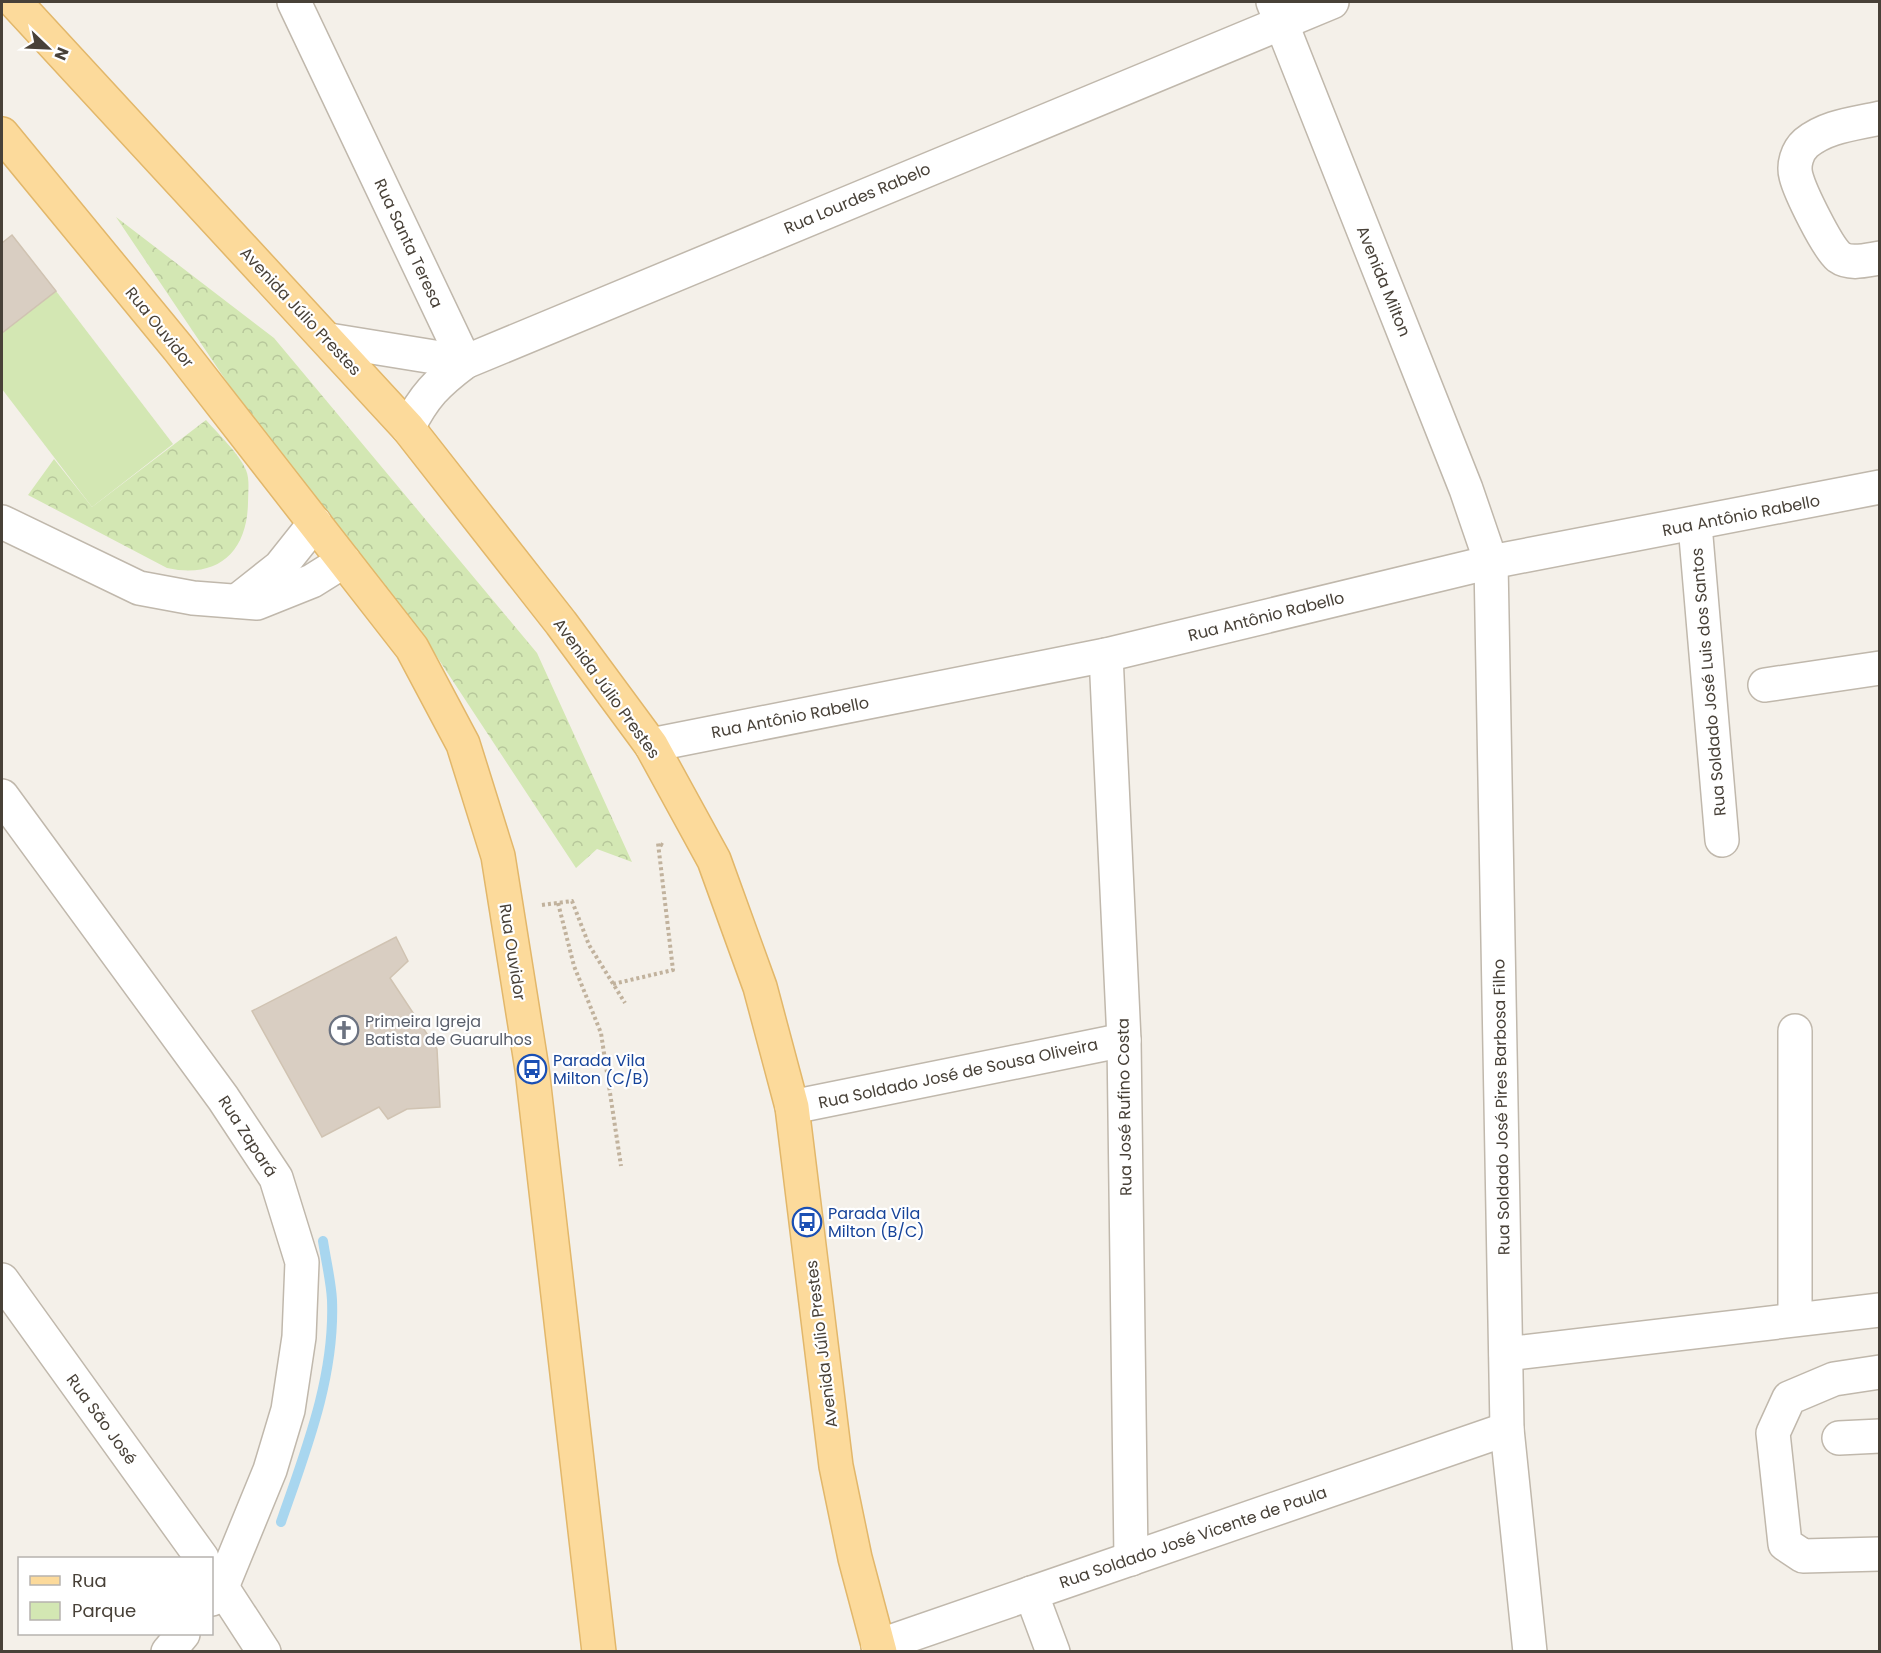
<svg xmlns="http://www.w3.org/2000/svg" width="1881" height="1653" viewBox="0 0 1881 1653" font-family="Poppins,sans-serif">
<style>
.green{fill:#d3e7b3}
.forest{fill:url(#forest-crowns)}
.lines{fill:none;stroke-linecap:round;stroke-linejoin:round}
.stream{stroke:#a8d6ef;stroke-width:10}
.building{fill:#d9cec2;stroke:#d0c3b2;stroke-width:1.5}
.minor-casing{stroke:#c0b8ac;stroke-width:36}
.major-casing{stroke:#e2b76a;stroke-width:36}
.path{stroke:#c1b29d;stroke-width:4;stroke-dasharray:3 3;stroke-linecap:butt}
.minor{stroke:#fff;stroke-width:33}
.major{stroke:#fcda9b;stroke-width:33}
.labels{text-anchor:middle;stroke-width:4.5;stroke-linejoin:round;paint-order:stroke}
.street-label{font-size:16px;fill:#484138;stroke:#fff}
.worship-label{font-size:16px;fill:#5b616d;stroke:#fff;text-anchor:start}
.transit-label{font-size:16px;fill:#164399;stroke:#fff;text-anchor:start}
</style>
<defs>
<pattern id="forest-crowns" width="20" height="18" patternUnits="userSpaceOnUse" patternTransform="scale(1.5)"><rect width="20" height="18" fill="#d3e7b3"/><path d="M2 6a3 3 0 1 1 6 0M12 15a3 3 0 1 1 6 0" fill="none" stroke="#b7c79b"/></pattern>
</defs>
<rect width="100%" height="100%" fill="#f4f0e9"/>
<polygon class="green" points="56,291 173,444 92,507 2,389 2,333"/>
<g class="forest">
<polygon points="116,217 274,338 537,653 632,862 597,849 576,868 418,628 229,385"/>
<path d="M 206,420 C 219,435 238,452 246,470 C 250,480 248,492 248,503 C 247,553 217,579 167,568 L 28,495 L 54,459 L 92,507 Z"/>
</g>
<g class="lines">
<path class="stream" d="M 281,1522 C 306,1450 335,1377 332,1300 C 331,1281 326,1261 323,1241"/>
</g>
<g class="building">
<polygon points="12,235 56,291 2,333 2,243"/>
<polygon points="396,937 408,961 390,978 437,1049 440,1107 407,1109 388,1119 379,1107 322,1137 252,1011"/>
</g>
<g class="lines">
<g class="minor-casing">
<g id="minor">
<polyline points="294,2 465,362"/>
<polyline points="1273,2 1466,489 1491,562 1507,1429 1530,1652"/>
<path d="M 1880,118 C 1854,124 1827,126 1806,143 C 1797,151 1793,165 1796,176 C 1800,192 1827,247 1839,257 C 1850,265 1867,260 1880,258"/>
<polyline points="329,340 465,362"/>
<path d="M 408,428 C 424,396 437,383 465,362 L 1332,2"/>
<polyline points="2,522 139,588 193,598 257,603 312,581 344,561"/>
<polyline points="1695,525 1722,840"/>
<polyline points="237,601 280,567 315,523"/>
<polyline points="1106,655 1124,1040 1131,1559"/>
<polyline points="1765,685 1880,668"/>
<polyline points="651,745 1106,655 1491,562 1880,487"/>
<polyline points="2,796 223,1098 276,1178 302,1262 299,1337 288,1410 270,1470 222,1587 212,1599"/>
<polyline points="1795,1031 1795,1319"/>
<polyline points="792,1107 1124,1040"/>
<polyline points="2,1280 202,1558"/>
<polyline points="1506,1354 1880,1310"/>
<polyline points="1880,1372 1834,1379 1789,1398 1773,1433 1785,1544 1803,1556 1880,1554"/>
<polyline points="1839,1438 1880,1436"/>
<polyline points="212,1572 264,1652"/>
<polyline points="1031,1593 1053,1652"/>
<polyline points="878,1646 1507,1429"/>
<polyline points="168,1652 183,1634"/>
</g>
</g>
<g class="major-casing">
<g id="major">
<polyline points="15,2 408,428 561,623 651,745 714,860 760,987 792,1107 836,1466 855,1558 880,1652"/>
<polyline points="2,134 178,348 412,648 463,744 498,856 532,1069 599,1652"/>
</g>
</g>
<g class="path">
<polyline points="558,903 574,966 601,1033 621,1166"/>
<polyline points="542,905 572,901 589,945 625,1003"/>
<polyline points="613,984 673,970 658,843 664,846"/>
</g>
<use href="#minor" class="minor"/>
<use href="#major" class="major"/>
</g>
<defs>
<g id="church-ring" transform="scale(1.5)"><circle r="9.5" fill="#fff" stroke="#6b7280" stroke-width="1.5"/><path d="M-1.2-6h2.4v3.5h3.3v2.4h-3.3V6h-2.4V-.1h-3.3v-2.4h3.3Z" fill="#6b7280"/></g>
<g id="bus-ring" transform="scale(1.5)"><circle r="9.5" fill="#fff" stroke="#1a4fb4" stroke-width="1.5"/><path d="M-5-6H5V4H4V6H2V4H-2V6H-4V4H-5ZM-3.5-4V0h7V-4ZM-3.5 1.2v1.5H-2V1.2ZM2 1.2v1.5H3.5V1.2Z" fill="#1a4fb4"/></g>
</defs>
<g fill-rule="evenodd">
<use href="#church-ring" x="344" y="1030"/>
<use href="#bus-ring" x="532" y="1069"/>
<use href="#bus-ring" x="807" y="1222"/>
</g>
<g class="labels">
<g class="street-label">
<text transform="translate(857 198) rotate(-23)" y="6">Rua Lourdes Rabelo</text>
<text transform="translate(409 243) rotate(65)" y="6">Rua Santa Teresa</text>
<text transform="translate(1384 281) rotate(68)" y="6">Avenida Milton</text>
<text transform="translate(301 311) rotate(47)" y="6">Avenida Júlio Prestes</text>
<text transform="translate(160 327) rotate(51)" y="6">Rua Ouvidor</text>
<text transform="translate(1741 515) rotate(-11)" y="6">Rua Antônio Rabello</text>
<text transform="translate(1266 616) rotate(-14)" y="6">Rua Antônio Rabello</text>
<text transform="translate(1708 682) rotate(-95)" y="6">Rua Soldado José Luis dos Santos</text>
<text transform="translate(607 688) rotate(54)" y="6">Avenida Júlio Prestes</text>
<text transform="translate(790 717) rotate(-11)" y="6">Rua Antônio Rabello</text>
<text transform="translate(513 952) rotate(81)" y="6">Rua Ouvidor</text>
<text transform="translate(958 1073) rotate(-12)" y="6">Rua Soldado José de Sousa Oliveira</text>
<text transform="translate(1124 1107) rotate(-91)" y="6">Rua José Rufino Costa</text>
<text transform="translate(1501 1107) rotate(-91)" y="6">Rua Soldado José Pires Barbosa Filho</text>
<text transform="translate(248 1136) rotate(57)" y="6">Rua Zapará</text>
<text transform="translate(821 1344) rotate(-97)" y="6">Avenida Júlio Prestes</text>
<text transform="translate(102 1419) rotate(54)" y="6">Rua São José</text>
<text transform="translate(1193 1537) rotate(-19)" y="6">Rua Soldado José Vicente de Paula</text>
</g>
<g class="worship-label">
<text x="365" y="1027">Primeira Igreja<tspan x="365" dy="18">Batista de Guarulhos</tspan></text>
</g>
<g class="transit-label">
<text x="553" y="1066">Parada Vila<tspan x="553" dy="18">Milton (C/B)</tspan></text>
<text x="828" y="1219">Parada Vila<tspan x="828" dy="18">Milton (B/C)</tspan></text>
</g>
</g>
<rect width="1881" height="1653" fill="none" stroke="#484138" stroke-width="6"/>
<rect x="18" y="1557" width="195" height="78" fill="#ffffff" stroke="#b6b3af" stroke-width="1.5"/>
<rect x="30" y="1576" width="30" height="9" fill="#fcda9b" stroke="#b6b3af" stroke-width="1.5"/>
<text x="72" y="1587" font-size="18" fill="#484138">Rua</text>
<rect x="30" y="1602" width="30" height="18" fill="#d3e7b3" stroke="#b6b3af" stroke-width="1.5"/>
<text x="72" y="1617" font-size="18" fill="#484138">Parque</text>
<g transform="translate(48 48) rotate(113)" stroke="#ffffff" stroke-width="4.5" paint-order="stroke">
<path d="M0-4.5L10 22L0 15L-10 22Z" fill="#484138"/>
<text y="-9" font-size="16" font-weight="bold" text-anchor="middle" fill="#484138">N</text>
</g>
</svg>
